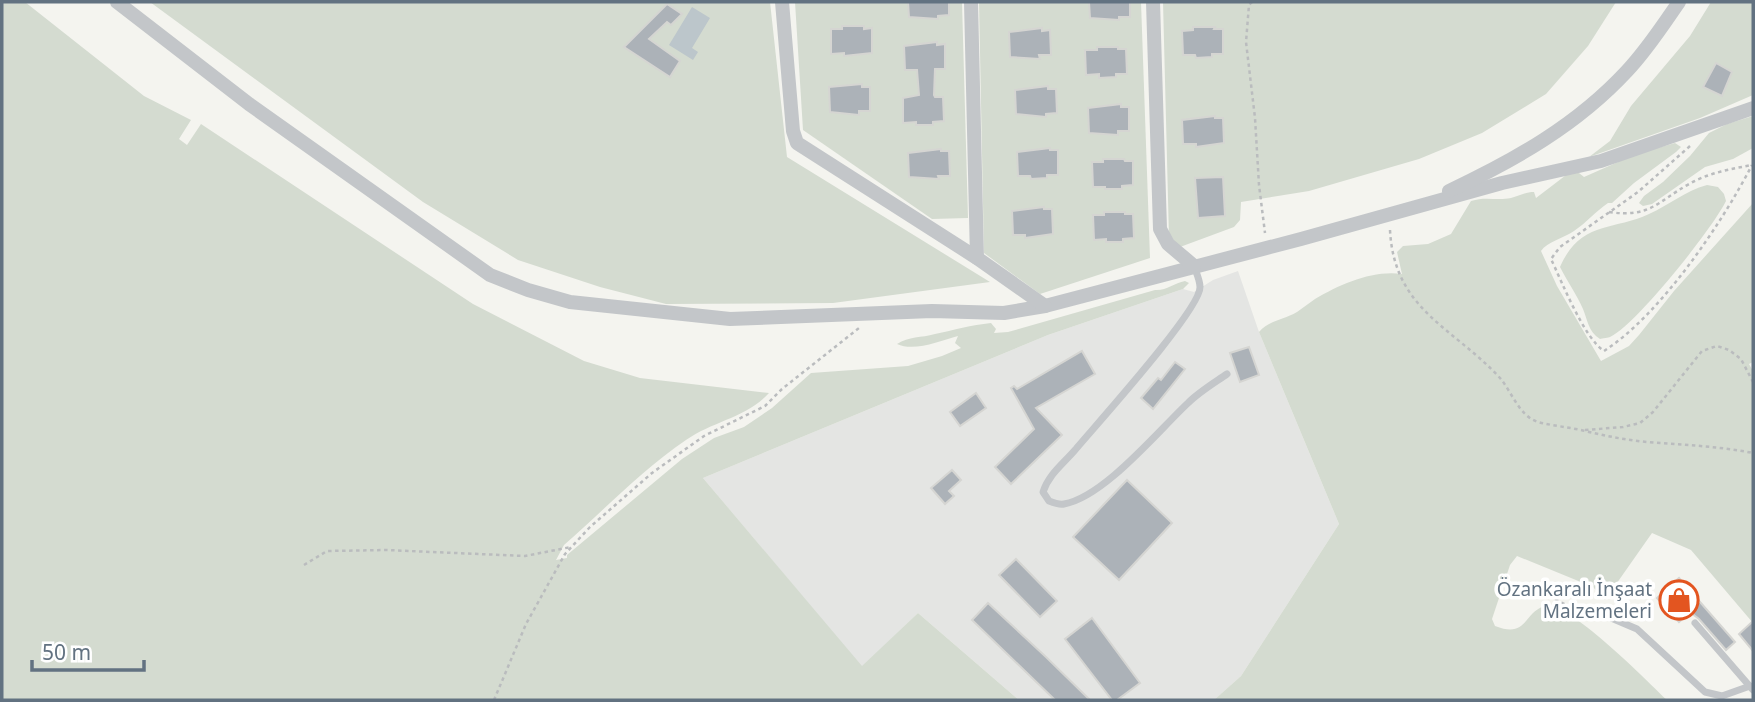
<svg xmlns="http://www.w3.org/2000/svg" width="1755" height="702" viewBox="0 0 1755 702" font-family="'Noto Sans',sans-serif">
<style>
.built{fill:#e4e5e3}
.green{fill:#d4dbd0}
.water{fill:#bcc6cb}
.building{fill:#acb2b8;stroke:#d5d5d2;stroke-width:2}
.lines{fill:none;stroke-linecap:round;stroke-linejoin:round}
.path{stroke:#babcbe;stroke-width:2.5;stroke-dasharray:3.5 3.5;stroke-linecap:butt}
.lane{stroke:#c3c6c9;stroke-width:7}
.street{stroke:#c3c6c9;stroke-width:14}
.labels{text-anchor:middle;stroke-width:7;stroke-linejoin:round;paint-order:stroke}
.poi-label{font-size:19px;fill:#627281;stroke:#fff;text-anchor:end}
</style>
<rect width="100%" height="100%" fill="#f4f4ef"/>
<polygon class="built" points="1238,271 1259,332 1339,524 1241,676 1214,700 1019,700 918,613 862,667 703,478 1048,335 1183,289 1194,292 1213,280"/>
<g class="green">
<path d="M 2,2 L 25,2 L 144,96 L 191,120 L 179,139 L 187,145 L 201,124 L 473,304 L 584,361 L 640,378 L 769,393 C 746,418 713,421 686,440 C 642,470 604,510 564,545 L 556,560 L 567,558 L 567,555 L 682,459 L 714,438 L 744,427 L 772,408 L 811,373 L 908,366 L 942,356 L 961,348 L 955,343 L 958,336 C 940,341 914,352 897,344 C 909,336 921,338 935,334 C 954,330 971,325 991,323 L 996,329 L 994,333 L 1008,332 L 1155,290 C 1166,291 1174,283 1185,281 L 1189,283 L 1183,289 L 1048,335 L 703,478 L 862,666 L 918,613 L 1019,700 L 2,700 Z"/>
<polygon points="150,2 770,2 787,157 990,282 833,303 666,304 600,287 518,260 423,202"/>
<polygon points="795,2 962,2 968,218 932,219 803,130"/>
<polygon points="979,2 1141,2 1150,258 1040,294 984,253"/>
<polygon points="1163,2 1616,2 1588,46 1546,94 1482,133 1419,159 1309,191 1241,202 1240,220 1234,227 1180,247 1169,238"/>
<polygon points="1711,2 1753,2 1753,95 1700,118 1589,157 1610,141 1631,106 1690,36"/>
<polygon points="1753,116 1753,148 1733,159 1705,167 1652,204 1643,206 1639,203 1644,196 1663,182 1690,156 1709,133 1727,124"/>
<path d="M 1675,143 L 1681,147 L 1676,152 L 1634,183 L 1612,203 L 1608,203 C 1596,211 1586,223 1574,231 C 1564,238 1547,242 1541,251 L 1557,286 L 1601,361 L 1629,346 L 1639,335 L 1674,291 L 1753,203 L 1753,362 L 1749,364 L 1753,371 L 1753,623 L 1691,550 L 1652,533 L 1605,600 L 1593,587 L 1517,556 L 1510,565 L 1492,619 L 1495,626 C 1528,639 1523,612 1545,606 C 1568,600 1648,682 1667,700 L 1214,700 L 1241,676 L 1339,524 L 1259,332 C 1270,320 1283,320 1297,312 C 1303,308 1309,303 1315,299 C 1341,284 1372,270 1402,274 L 1397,252 L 1403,246 L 1428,244 L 1451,234 L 1471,201 C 1486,196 1496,201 1511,198 C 1519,196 1525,192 1534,192 L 1536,198 L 1574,169 L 1584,177 L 1618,162 L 1619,159 Z"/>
<path d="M 1707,185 L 1718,187 L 1724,194 L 1726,201 C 1713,228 1636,325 1610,337 C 1609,338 1602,338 1600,339 C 1588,331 1588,321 1583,309 C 1577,295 1567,281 1560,267 C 1580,221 1612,231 1649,214 C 1669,205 1685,191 1707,185 Z"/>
</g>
<polygon class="water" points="692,7 710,18 692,48 698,52 693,60 669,45"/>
<g class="building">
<polygon points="908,2 949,2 949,15 938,16 938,19 909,17"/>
<polygon points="1089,2 1130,2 1130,17 1119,17 1119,20 1090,18"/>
<polygon points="667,4 682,14 671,25 667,22 649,39 680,61 670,77 624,47"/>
<polygon points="842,26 864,26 864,29 872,28 872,53 844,56 844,53 831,54 831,29 842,29"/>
<polygon points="1193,27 1215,27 1214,29 1223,29 1223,54 1212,54 1212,57 1196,58 1195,55 1183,55 1182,31 1193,30"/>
<polygon points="1042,28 1042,31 1050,30 1051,55 1039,55 1040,59 1010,57 1009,32"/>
<polygon points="937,42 937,45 945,44 945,69 935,69 934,95 935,97 943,97 944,121 933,122 933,125 916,125 916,122 903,123 903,98 919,95 917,70 905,70 904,46"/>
<polygon points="1097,47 1118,47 1118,49 1126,49 1127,74 1116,74 1116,77 1099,78 1099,74 1086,75 1085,50 1097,50"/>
<polygon points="1716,63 1732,72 1722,96 1703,87"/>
<polygon points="862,84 862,87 870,87 870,111 859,111 859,115 830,112 829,87"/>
<polygon points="1048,86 1048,89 1056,89 1057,113 1046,114 1046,117 1016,114 1015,90"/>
<polygon points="1121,104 1121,107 1129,107 1129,131 1118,131 1118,135 1089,133 1088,108"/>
<polygon points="1215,116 1215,118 1223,118 1224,143 1196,147 1196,144 1183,144 1182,120"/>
<polygon points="1050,148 1050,150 1058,150 1058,175 1047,175 1047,178 1031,179 1030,176 1018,176 1017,152"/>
<polygon points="941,149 941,151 949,151 950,176 938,176 939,179 909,177 908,153"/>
<polygon points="1103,159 1124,159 1125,161 1133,161 1133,185 1122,186 1122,189 1105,189 1105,187 1093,187 1092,162 1103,162"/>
<polygon points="1223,177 1225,216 1198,218 1195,178"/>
<polygon points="1044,207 1044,209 1052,209 1053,234 1025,238 1025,235 1013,235 1012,211"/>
<polygon points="1104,212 1125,212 1125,214 1133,214 1134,238 1123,239 1123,242 1106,242 1106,239 1094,240 1093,215 1104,215"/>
<polygon points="1249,347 1259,375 1240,382 1230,353"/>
<polygon points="1082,351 1095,374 1036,408 1062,435 1011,484 995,467 1034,429 1011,388 1014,386 1017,389"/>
<polygon points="1175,362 1185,369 1153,409 1141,398 1158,378 1161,380"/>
<polygon points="976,393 986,408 960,426 950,412"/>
<polygon points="952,470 961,480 949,491 954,496 945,504 931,488"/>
<polygon points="1127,480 1172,523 1119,580 1073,537"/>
<polygon points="1016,559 1057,601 1040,617 999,575"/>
<polygon points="1679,578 1735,642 1726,650 1699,619 1690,612 1679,622 1657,598"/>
<polygon points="988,603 1046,657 1090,700 1055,700 972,620"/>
<polygon points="1092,618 1140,683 1117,700 1112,700 1065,639"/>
<polygon points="1753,621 1753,651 1739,634"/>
</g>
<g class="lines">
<g class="path">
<polyline points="1252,2 1249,5 1246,42 1255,118 1259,185 1265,233"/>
<path d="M 1690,146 L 1638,192 L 1560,247 L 1551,259 C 1562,282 1584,338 1604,351 C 1660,315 1721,225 1752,165"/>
<path d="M 1609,212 C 1650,218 1657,202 1689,184 C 1708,173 1731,169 1752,165"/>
<path d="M 1390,230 C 1394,310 1453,327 1500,378 C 1512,392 1519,416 1538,422 C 1553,426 1569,427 1585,431 C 1606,436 1626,440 1647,442 C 1683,445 1718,446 1753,453"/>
<polyline points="1585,430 1623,427 1640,423 1653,412 1702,351 1717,346 1729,350 1741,359 1753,382"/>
<polyline points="304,565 327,551 386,550 525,556 571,547"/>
<polyline points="1517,583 1526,584 1570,607 1587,608"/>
<polyline points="494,700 526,624 565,554 590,527 652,473 704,436 765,406 782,389 859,328"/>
</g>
<g class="lane">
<path d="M 1194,266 C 1196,272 1200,280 1200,287 C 1201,309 1095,426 1075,450 C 1063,464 1049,474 1043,492 L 1049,501 C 1054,503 1059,505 1064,504 C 1104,497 1158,431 1188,403 C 1199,392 1214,383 1227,374"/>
<polyline points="1597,612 1637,629 1705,692 1722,696 1750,686"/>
<polyline points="1695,623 1753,690"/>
</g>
<g class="street">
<polyline points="117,2 249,104 490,275 528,290 570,302 730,319 932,311 1004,313 1045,306 1301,239 1502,183 1601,161 1753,108"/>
<polyline points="782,2 793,131 797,143 977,258 1045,306"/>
<polyline points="971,2 977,258"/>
<polyline points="1153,2 1160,229 1168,244 1194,266"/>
<path d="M 1449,191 C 1515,160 1577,125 1627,71 C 1647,50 1663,25 1679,2"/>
</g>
</g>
<defs>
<g id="shop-ring" transform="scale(2.0125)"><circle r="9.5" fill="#fff" stroke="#e35520" stroke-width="1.5"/><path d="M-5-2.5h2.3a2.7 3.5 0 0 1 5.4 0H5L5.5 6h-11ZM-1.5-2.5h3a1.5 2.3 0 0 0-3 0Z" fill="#e35520"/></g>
</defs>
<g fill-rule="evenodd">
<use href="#shop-ring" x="1679" y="600"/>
</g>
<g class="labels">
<g class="poi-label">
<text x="1652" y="596">Özankaralı İnşaat<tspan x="1652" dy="22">Malzemeleri</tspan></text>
</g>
</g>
<rect width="1755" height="702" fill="none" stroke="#627281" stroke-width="7"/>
<path d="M32 660v10h112v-10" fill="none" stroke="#627281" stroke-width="3.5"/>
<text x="42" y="660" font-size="21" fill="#627281" stroke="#ffffff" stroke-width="5" paint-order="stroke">50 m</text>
</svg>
